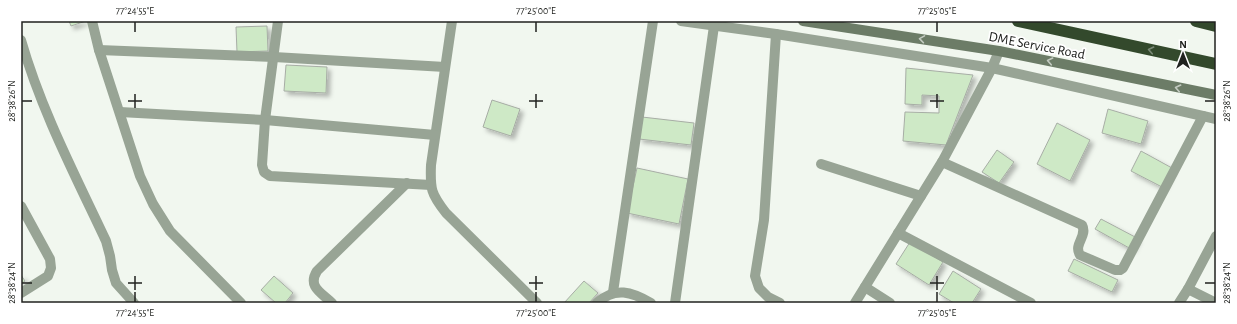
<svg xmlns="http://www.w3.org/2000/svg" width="1237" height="324" viewBox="0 0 1237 324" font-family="'Alegreya Sans',sans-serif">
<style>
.building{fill:#cee9c6;stroke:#a7ada5;filter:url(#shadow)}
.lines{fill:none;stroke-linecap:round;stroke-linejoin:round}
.street{stroke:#98a495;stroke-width:10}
.secondary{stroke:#6c7c67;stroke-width:10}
.highway{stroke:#33492c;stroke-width:12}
.oneway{stroke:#c4cbc2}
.oneway2{stroke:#7a8976}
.ticks{fill:none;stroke:#20221f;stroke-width:1.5}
.labels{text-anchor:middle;stroke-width:3.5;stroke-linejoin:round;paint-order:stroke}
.street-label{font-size:14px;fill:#20221f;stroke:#fff}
.neatline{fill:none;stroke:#20221f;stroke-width:1.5}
.ticks-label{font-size:10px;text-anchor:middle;fill:#20221f}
</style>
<defs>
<filter id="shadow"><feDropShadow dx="3.5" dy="3.5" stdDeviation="2" flood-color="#0004"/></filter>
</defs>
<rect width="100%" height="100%" fill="#f1f7ef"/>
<g class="building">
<polygon points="69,21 86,21 71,26"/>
<polygon points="267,26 268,51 237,52 236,27"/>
<polygon points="286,65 327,67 326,93 284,91"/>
<polygon points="906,68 973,75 946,145 903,141 905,112 939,113 939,96 922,95 922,105 905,104"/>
<polygon points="492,100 520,109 511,136 483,127"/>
<polygon points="1108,109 1148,121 1141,144 1102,133"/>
<polygon points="642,117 694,123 691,145 639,139"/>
<polygon points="1057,123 1090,140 1070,181 1037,164"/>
<polygon points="997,150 1014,162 999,183 982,172"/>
<polygon points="1141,151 1172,168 1162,187 1131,171"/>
<polygon points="637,168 688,179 679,224 627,213"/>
<polygon points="1101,219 1137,238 1131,249 1095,229"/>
<polygon points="910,242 943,262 929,285 896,264"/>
<polygon points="1074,259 1118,280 1112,292 1068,271"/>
<polygon points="953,271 981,289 972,303 954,303 939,294"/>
<polygon points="21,275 25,281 21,284"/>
<polygon points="274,276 293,293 285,303 276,303 261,290"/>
<polygon points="584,281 598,293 589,303 564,303"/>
</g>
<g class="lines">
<g class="street">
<polyline points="92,21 99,50 140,176 153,204 170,231 241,303"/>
<polyline points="278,21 265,120 262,165 264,172 270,176 431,185"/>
<path d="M 452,21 L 431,165 C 430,189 431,194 446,213 L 537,303"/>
<polyline points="681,21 776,34 992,68 1216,119"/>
<polyline points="776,34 764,220 755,276 759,288 768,297 780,303"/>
<path d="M 21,40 C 41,110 75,175 106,241 L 110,256 L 112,270 L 116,283 L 134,303"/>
<polyline points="99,50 274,57 445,67"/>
<polyline points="120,112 265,120 435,135"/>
<path d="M 942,162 L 1082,225 C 1088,236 1073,244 1080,255 L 1115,270 L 1120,270 L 1123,268 L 1203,116"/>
<polyline points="821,164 921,196"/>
<polyline points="21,206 50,259 51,268 48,276 21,293"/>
<polyline points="898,233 1031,303"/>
<polyline points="865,287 890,303"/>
<polyline points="1188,289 1216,303"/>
<polyline points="613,292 653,21"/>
<path d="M 332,303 C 322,293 307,287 317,271 L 407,183"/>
<path d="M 597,303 C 615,286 632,292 651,303"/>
<polyline points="675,303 714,26"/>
<polyline points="855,303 942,162 992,68 999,51"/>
<polyline points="1179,303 1188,289 1216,236"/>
</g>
<polyline class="secondary" points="803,21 999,51 1216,95"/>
<g class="highway">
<polyline points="1018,21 1216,64"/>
<polyline points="1196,21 1216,26"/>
</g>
</g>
<defs><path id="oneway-chevron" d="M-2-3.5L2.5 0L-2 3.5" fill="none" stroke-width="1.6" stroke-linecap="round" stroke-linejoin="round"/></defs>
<g class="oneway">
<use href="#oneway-chevron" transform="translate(922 39) rotate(-171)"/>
<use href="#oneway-chevron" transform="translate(1050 61) rotate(-168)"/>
<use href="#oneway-chevron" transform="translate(1178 88) rotate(-168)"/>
</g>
<use class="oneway2" href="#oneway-chevron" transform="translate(1151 50) rotate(-168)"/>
<path class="ticks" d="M 135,22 L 135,32M 536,22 L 536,32M 937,22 L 937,32M 135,94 L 135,108M 536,94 L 536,108M 937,94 L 937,108M 22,101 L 32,101M 128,101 L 142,101M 529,101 L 543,101M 930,101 L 944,101M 1205,101 L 1215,101M 135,276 L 135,290M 536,276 L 536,290M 937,276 L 937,290M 22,283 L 32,283M 128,283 L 142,283M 529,283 L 543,283M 930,283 L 944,283M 1205,283 L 1215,283M 135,292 L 135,302M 536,292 L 536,302M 937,292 L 937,302"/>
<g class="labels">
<g class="street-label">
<text transform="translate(1037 45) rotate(11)" y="5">DME Service Road</text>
</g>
</g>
<rect width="1237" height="324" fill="none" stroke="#ffffff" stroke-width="44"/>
<g transform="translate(1183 54)" stroke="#ffffff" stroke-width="3" paint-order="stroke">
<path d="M0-3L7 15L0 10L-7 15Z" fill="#20221f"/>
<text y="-6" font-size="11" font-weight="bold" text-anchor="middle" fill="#20221f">N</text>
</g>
<rect x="22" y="22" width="1193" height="280" class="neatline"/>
<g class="ticks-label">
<text x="135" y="14">77°24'55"E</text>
<text x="536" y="14">77°25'00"E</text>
<text x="937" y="14">77°25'05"E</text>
<text transform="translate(11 101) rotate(-90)" y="4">28°38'26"N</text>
<text transform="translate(1226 101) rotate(-90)" y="4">28°38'26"N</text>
<text transform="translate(11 283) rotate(-90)" y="4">28°38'24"N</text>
<text transform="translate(1226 283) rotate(-90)" y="4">28°38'24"N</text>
<text x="135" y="316">77°24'55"E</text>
<text x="536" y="316">77°25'00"E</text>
<text x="937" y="316">77°25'05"E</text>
</g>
</svg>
